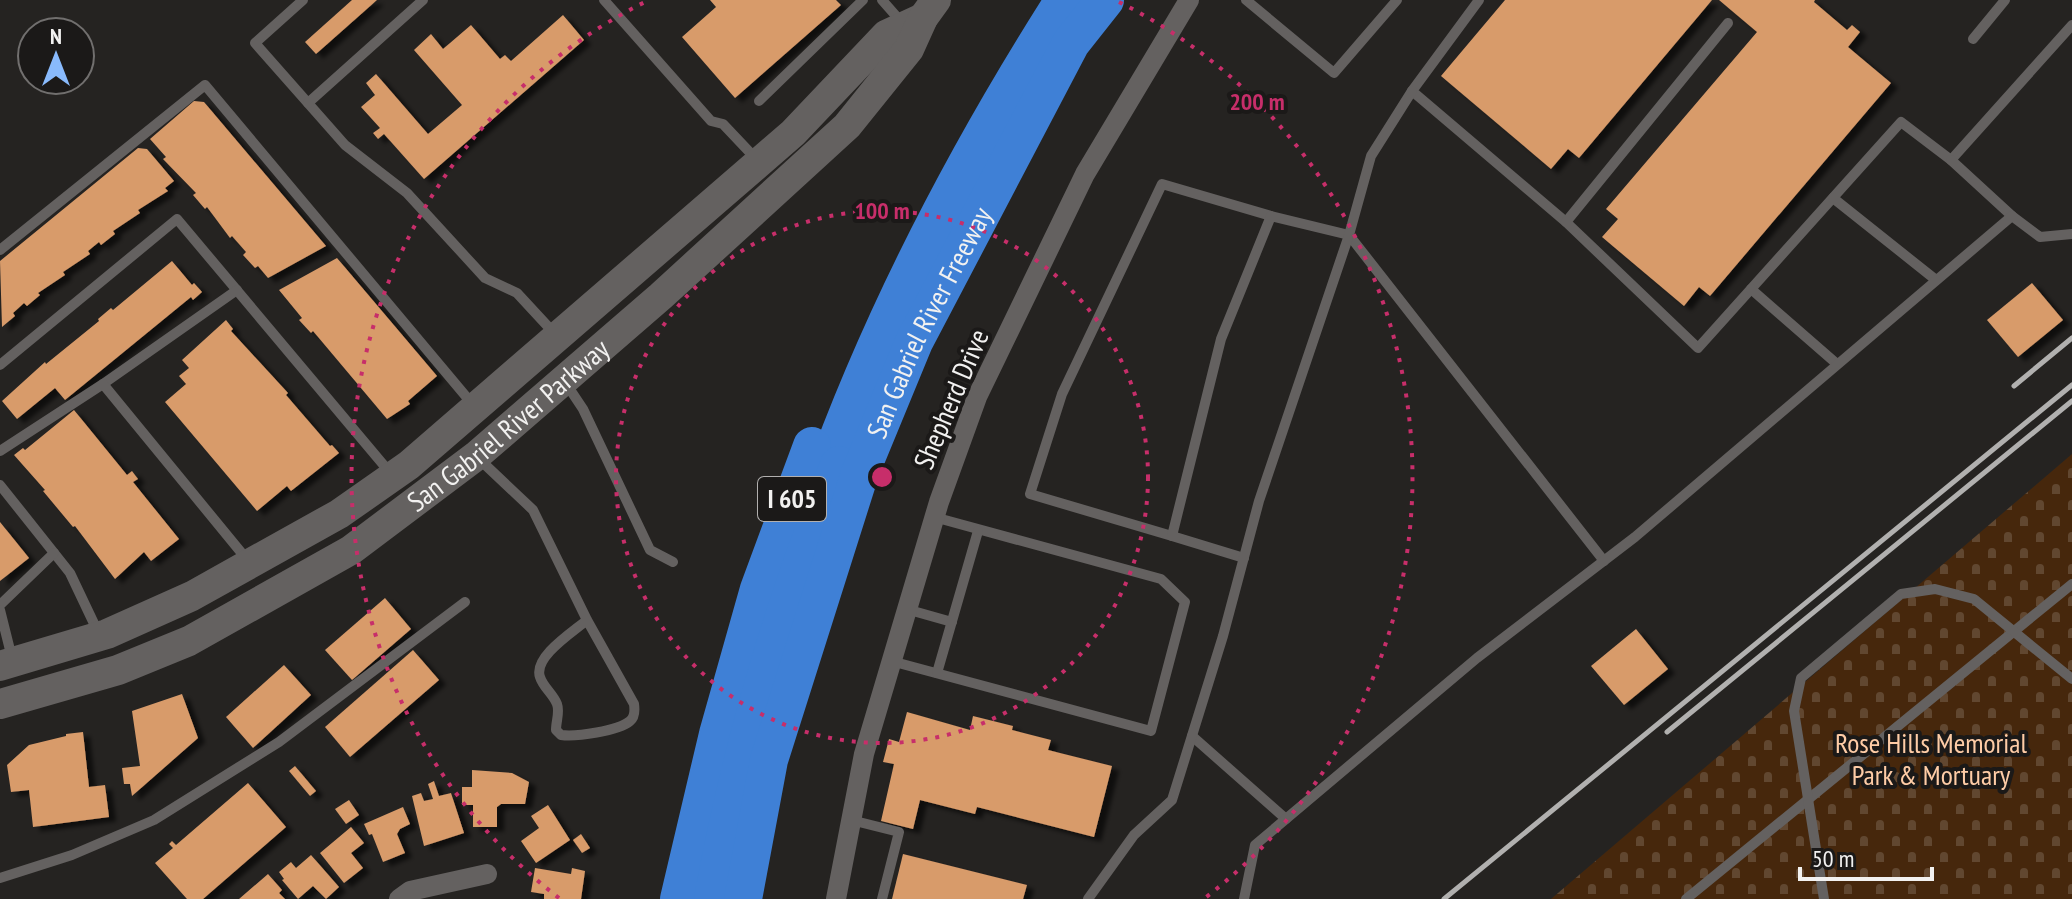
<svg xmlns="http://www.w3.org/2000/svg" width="2072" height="899" viewBox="0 0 2072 899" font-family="'PT Sans Narrow',sans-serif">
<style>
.cemetery{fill:url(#cemetery-stones)}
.building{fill:#d89b6b;filter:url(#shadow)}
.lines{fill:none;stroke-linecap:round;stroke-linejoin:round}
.lane{stroke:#646160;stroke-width:10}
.street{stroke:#646160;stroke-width:20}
.secondary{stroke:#646160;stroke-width:30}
.highway{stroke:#3f80d6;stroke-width:38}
.rail{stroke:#b1b0af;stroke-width:5}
.ring{fill:none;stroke:#c72e6a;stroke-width:4;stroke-dasharray:4 8}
.labels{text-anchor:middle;stroke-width:8;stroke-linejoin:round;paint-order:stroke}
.shield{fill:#1b1918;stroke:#b2b0af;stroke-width:2}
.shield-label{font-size:26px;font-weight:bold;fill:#f2f1f0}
.street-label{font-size:28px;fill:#f2f1f0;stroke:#1b1918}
.park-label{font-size:28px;fill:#fecca6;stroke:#1b1918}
.centre{fill:#c72e6a;stroke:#1b1918;stroke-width:4}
.ring-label{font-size:24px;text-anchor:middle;font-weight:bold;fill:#c72e6a;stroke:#1b1918;stroke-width:8;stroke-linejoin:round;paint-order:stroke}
</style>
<defs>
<pattern id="cemetery-stones" width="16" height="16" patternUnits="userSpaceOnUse" patternTransform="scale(2)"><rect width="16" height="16" fill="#46270c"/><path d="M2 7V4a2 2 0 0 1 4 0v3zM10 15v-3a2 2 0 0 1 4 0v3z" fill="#614730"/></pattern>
<filter id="shadow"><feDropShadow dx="7" dy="4.5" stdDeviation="2" flood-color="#0009"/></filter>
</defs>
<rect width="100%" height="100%" fill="#252321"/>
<polygon class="cemetery" points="2072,454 2072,899 1551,899"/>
<g class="building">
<polygon points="352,0 377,0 316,54 305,42"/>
<polygon points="710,0 836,0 841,5 735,98 682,37 716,7"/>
<polygon points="1505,0 1712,0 1579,158 1568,149 1551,169 1441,76"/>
<polygon points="1719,0 1815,0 1814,2 1847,30 1852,25 1860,32 1848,47 1891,83 1710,296 1699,287 1684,306 1602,237 1618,219 1606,209 1757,32"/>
<polygon points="563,15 584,40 424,179 384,134 378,139 373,133 380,128 361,107 375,95 366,83 376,74 428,134 462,105 414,50 431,34 443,49 471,25 500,59 505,55 511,61"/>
<polygon points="194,101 204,102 326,246 268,278 258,266 255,268 243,255 246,252 232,236 230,238 207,207 205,209 193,195 196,193 163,159 166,157 150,139"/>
<polygon points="138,148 147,149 174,181 165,188 168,191 138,210 140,213 113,231 115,234 101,245 99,242 88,251 90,254 63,272 65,275 38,293 40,295 27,306 24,303 13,313 15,316 2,327 0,261"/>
<polygon points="337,258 437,376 408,401 410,404 387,419 313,331 311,333 299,320 302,318 279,290"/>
<polygon points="172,261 192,285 194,283 202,292 193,300 191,297 65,400 55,388 17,419 2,401 45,362 46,364 99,321 98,319 111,308 113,310"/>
<polygon points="2032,283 2063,320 2018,357 1987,320"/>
<polygon points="226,320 233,329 231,331 288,393 286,395 330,446 332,445 339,453 291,491 287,486 257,511 165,402 186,384 179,376 189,368 182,360"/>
<polygon points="74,410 127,475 132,471 138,479 133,482 179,539 151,561 144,552 115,579 75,526 73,527 43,491 45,490 14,455 23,448 25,450"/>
<polygon points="0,522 29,558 0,581"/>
<polygon points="385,598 411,629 352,680 325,650"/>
<polygon points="1636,629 1668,669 1624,705 1591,666"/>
<polygon points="413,650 439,680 350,757 325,727"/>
<polygon points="284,665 311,695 253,748 226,717"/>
<polygon points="182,694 198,738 132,796 130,784 124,784 122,768 140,766 132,711"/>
<polygon points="907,712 970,730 973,716 1013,726 1012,730 1051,740 1048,750 1112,766 1094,837 977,807 975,814 920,800 913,829 881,821 894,764 883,762 889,739 899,742"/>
<polygon points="83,732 89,787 105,785 109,817 33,827 29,790 11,792 7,765 29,745 66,736 66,734"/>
<polygon points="295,766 316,791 310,796 289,771"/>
<polygon points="472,770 512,773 529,782 525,804 501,804 497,807 497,827 473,827 473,805 462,805 462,787 472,787"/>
<polygon points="434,781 439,796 451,793 464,833 424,846 412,796 421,793 424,801 433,799 428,784"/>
<polygon points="248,783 286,827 203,899 187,899 155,863 173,848 169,844 172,841 176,845"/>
<polygon points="349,800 359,815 346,824 335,809"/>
<polygon points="548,805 570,840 536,863 521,841 539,828 531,816"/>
<polygon points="403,807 410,824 400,829 397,834 405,853 383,862 372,834 369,835 364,824"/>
<polygon points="351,827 364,843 351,853 363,868 344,883 320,853"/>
<polygon points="581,834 590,848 582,853 573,840"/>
<polygon points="903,854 1027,885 1023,899 892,899"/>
<polygon points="311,855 339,887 326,899 313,886 298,899 282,880 284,879 279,872 291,862 296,868"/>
<polygon points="535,868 571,874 572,868 585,871 581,899 544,899 544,894 531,892"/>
<polygon points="268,874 282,890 279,893 285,899 239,899"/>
</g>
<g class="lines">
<g class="lane">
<polyline points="303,0 255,43 345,145 407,193 485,278 517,293 554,333"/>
<polyline points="604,0 711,121 723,124 758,161"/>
<polyline points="882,0 904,25"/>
<polyline points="1246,0 1334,73 1397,0"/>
<polyline points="1479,0 1412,91 1566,222"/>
<polyline points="1728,23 1566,222 1698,348 1901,122 1951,160 2072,25"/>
<polyline points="1973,39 2005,0"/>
<polyline points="759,101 863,0"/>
<polyline points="308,103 423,0"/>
<polyline points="1951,160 2012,216"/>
<polyline points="1833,198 1936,280"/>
<polyline points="0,250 205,85 474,406"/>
<polyline points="1751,289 1837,364"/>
<polyline points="0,365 177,219 392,475"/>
<polyline points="565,382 583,409 650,550 673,562"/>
<polyline points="103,384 237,290"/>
<polyline points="0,451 103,384 249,562"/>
<path d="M 478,458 L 533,510 L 587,620 L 634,704 C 635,711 635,717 630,721 C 618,731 576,737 561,735 L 556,730 C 556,721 560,712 557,704 C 553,694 543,687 540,677 C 533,657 573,632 587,620"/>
<polyline points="0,485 70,573 98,632"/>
<polyline points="1172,536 1030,494 1062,394 1162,184 1271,216"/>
<polyline points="1244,558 1172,536 1221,339 1271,216 1349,235 1604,561"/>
<polyline points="0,605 54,553"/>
<polyline points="906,609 952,622"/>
<polyline points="0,610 12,658"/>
<polyline points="891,661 1151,731 1185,602 1161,579 934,517"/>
<polyline points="937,673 978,531"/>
<polyline points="1192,736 1286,819"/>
<polyline points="851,820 899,832 882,899"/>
<polyline points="0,878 72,855 154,820 279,742 465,602"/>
<polyline points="1088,899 1134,835 1172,800 1223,636 1259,501 1349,235 1371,156 1412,91"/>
<polyline points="1244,899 1255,845 1477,658 1635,537 2012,216 2040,237 2072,234"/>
<polyline points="1686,899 2072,584"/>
<polyline points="1824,899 1794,711 1801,678 1901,594 1935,589 1974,599 2072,679"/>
</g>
<g class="street">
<polyline points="399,899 410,891 487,874"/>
<polyline points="836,899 864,754 939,502 977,397 1085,174 1189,0"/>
</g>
<g class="secondary">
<polyline points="0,666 107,634 192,596 339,514 409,465 793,133 886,35 923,18"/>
<path id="s1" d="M 0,704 L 118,670 L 189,641 L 351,550 L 476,456 L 661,296 L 847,126 L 909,49 L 923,18 L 936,0"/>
</g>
<g class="highway">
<path d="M 820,487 C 881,316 967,152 1064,0"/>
<polyline points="679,899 718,734 759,589 812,446"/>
<path d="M 713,899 C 740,751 783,604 839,465"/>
<path id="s2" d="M 743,899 L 769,760 L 860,473 L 914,342 L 1071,43 L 1105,0"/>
</g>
<g class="rail">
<polyline points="2014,386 2072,338"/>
<polyline points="1667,732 2072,401"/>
<polyline points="1444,899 2072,385"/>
</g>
</g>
<g class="ring">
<circle cx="882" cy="477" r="266"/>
<path d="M559 898A531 531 0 0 1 645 2M1119 2A531 531 0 0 1 1205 898"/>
</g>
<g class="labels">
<rect class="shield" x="758" y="477" width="68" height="44" rx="6"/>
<g class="shield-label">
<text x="792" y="508">I 605</text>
</g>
<g class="street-label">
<text dy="10" stroke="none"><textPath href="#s2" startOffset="608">San Gabriel River Freeway</textPath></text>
<text transform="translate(951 399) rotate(-67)" y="10">Shepherd Drive</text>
<text dy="10" stroke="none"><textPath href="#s1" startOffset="586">San Gabriel River Parkway</textPath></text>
</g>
<g class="park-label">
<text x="1931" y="753">Rose Hills Memorial<tspan x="1931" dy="32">Park &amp; Mortuary</tspan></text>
</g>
</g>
<circle cx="882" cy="477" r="12" class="centre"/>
<g class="ring-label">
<text x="1257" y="110">200 m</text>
<text x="882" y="219">100 m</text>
</g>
<g transform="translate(56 56)"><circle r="38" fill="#1b1918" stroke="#716f6e" stroke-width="2"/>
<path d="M0-6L14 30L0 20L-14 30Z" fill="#89bafc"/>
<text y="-12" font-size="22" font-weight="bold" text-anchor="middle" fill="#f2f1f0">N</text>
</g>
<path d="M1800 867v12h132v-12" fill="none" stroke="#f2f1f0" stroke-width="4"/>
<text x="1812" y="867" font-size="24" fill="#f2f1f0" stroke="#1b1918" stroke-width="6" paint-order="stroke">50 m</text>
</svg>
